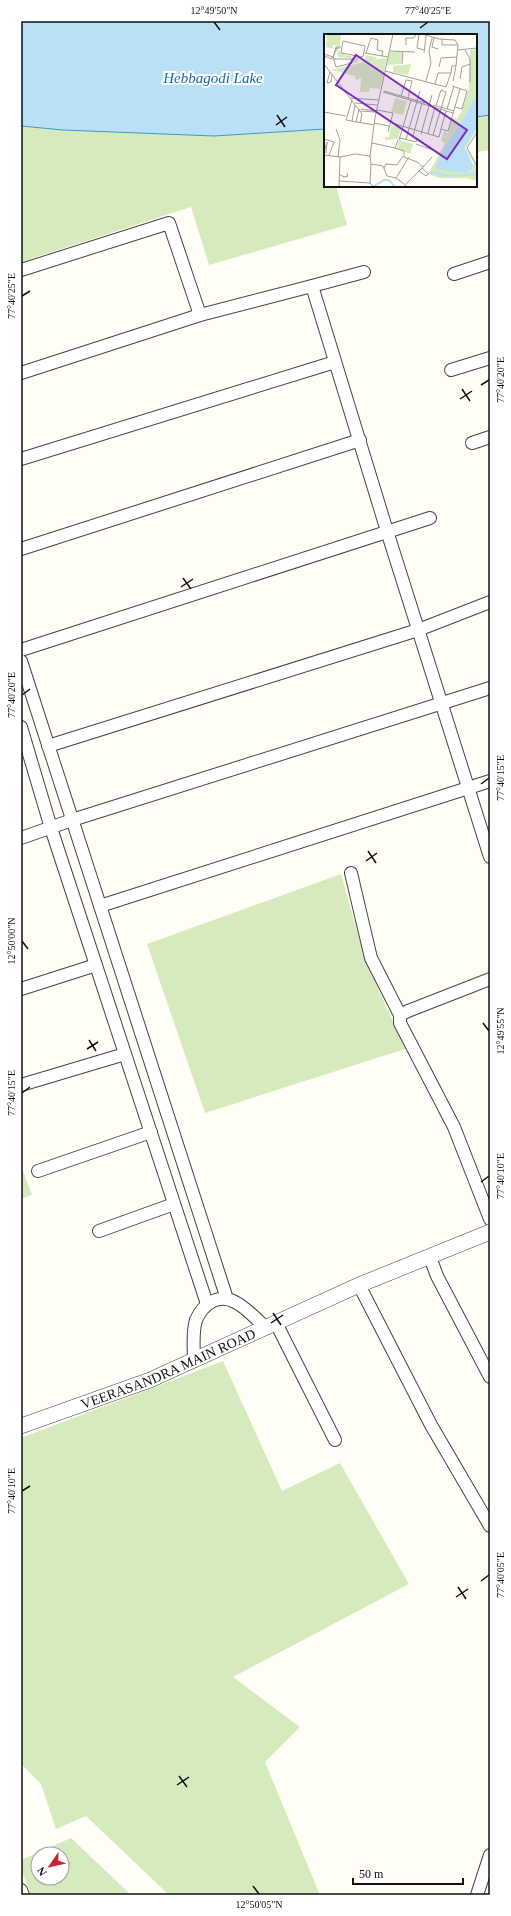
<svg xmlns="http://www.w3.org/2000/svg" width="511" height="1916" viewBox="0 0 511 1916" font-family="'Times New Roman',serif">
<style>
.green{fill:#d5ebbd;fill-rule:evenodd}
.water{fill:#b9e0f7;stroke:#3f96cf}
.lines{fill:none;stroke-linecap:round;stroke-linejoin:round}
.minor-casing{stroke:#444;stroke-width:14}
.tertiary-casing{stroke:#444;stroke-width:16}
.minor{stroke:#fff;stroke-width:12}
.tertiary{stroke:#fff;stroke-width:15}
.ticks{fill:none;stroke:#111;stroke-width:1.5}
.labels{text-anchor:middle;stroke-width:4;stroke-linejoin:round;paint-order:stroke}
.street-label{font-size:14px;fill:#111;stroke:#fff}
.water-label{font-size:15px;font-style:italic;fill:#1768a6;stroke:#fff}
.inset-river{fill:none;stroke:#b9e0f7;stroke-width:2}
.inset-road{fill:none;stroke:#a09f9a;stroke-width:1}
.view{fill:#7b2cbf;fill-opacity:0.15;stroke:#7b2cbf;stroke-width:2}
.inset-edge{fill:none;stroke:#111;stroke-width:2}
.neatline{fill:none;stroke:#111;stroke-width:1.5}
.ticks-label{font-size:10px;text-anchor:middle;fill:#111}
</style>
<rect width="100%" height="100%" fill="#fffdf5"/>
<g class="green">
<polygon points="490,115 490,150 476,152 476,117"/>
<polygon points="21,126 63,130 214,136 325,129 325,186 336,186 347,225 209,265 191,207 21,262"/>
<polygon points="341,874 365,959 405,1049 205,1113 147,944"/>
<polygon points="21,1166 32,1195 21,1199"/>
<polygon points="223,1361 282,1491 340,1463 409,1584 233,1677 300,1727 265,1762 320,1895 169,1895 86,1816 56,1829 41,1784 23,1766 21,1767 21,1438"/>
<path d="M 71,1838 L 129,1893 L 127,1895 L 31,1895 L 21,1869 L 21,1860 ZM 38,1854 L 62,1854 L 62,1878 L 38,1878 Z"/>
</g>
<polygon class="water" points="21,21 490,21 490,115 476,117 476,35 325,35 325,129 214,136 63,130 21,126"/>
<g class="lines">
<g class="minor-casing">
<g id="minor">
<polyline points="21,270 169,223 200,315 312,286 387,531 490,857"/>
<polyline points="454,274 490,262"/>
<polyline points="312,286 364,272"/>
<polyline points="451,370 490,358"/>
<polyline points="21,373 200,315"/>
<polyline points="472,443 490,437"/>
<polyline points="21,459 335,362"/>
<polyline points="21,549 360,440"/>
<polyline points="21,650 430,518"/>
<polyline points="21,661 227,1299"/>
<polyline points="21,727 51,828 207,1304"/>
<polyline points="48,746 418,630 490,602"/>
<polyline points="21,838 72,820 490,688"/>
<polyline points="351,873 371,958 400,1015"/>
<polyline points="100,906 490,781"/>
<polyline points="490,979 408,1011 400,1015 400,1023 454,1127 490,1219"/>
<polyline points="21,989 96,965"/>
<polyline points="21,1085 125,1054"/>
<polyline points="38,1171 151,1132"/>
<polyline points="99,1231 174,1204"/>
<polyline points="430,1257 437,1276 490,1377"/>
<polyline points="359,1285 431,1425 490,1526"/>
<polyline points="276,1323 335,1440"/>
<path d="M 194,1361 C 194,1348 192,1333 196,1320 C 203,1304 218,1293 235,1302 C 247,1308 256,1319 266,1328"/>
<polyline points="21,1890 23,1895"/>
<polyline points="477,1895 490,1855"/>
</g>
</g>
<g class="tertiary-casing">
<g id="tertiary">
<path id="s1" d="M 21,1426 L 150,1380 L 359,1285 L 490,1232"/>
</g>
</g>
<use href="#minor" class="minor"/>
<use href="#tertiary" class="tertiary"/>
</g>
<path class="ticks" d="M 214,22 L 220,30M 420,28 L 428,22M 277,115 L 285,127M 276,125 L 287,117M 22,296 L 30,291M 481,385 L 489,380M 462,389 L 470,401M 460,399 L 472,391M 183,578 L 191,589M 181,587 L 193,579M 22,695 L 30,689M 481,784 L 489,778M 368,851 L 376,863M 366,861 L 377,853M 22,941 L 28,949M 483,1023 L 489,1031M 89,1040 L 96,1051M 87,1049 L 98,1042M 22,1093 L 30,1087M 481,1182 L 489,1176M 273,1313 L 281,1325M 271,1323 L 283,1315M 22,1491 L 30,1486M 481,1581 L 489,1575M 458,1587 L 466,1599M 456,1597 L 468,1589M 179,1776 L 187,1787M 177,1785 L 189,1777M 253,1886 L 259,1894"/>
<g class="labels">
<g class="street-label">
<text dy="5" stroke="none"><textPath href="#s1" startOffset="158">VEERASANDRA MAIN ROAD</textPath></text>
</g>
<g class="water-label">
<text x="213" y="83">Hebbagodi Lake</text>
</g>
</g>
<g transform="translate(324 34)">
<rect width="153" height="153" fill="#fffdf5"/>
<path d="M 3,0 L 17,0 L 16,12 L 9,11 L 9,15 L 2,13 ZM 13,14 L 17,20 L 35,24 L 34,28 L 29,29 L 27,24 L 14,23 ZM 153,15 L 153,62 L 116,123 L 145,138 L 150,130 L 141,113 L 143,107 L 153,94 L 142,114 L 153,132 L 153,147 L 142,144 L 115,144 L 107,141 L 106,137 L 121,109 L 117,107 L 120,97 L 124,99 L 128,84 L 133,85 L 138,76 L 145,54 L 146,16 ZM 66,18 L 78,18 L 77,30 L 63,31 ZM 42,21 L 52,23 L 52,25 L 63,24 L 56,55 L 46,54 L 45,58 L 36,58 L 37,44 L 32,46 L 31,42 L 7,36 L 40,28 ZM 87,30 L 84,41 L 69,38 L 69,32 ZM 71,64 L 83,67 L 79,81 L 67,78 ZM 67,91 L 77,94 L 74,105 L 61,106 L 61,103 L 65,103 ZM 75,106 L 89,110 L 86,120 L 73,114 Z" fill="#d5ebbd"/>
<path d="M 153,62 L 153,94 L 141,113 L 150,133 L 143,139 L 111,135 L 118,118 Z" fill="#b9e0f7"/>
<path class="inset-river" d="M 104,140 L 107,138 L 126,142 L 153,140M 50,152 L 60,146 L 65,146 L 71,153"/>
<path class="inset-road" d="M 95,0 L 93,14 L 100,16M 98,0 L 115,5 L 131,6M 110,4 L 108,13 L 114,15M 118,5 L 118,11 L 134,11M 19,7 L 41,12 L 39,23 L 17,19 ZM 82,11 L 82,4 L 90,4 L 92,0M 134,16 L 153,14M 141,16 L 146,25 L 146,48M 66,17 L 91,18M 41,19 L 64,23M 42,19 L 47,4 L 54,6 L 53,16 L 59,17 L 58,22M 100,19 L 102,2M 0,20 L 9,23 L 12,13 L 17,13M 0,22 L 8,25 L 13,14 L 16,14M 9,23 L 12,33 L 28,29 L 27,25 L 10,25M 0,30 L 38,80 L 36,89M 78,30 L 79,17M 115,33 L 117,24 L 133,23M 61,37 L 122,53 L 127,39M 6,38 L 3,49 L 7,48 L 8,41M 136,45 L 138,33 L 146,30M 102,47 L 107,29 L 105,17 L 108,4M 129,47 L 132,32M 111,50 L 114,39 L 127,39 L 128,32 L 132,32 L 134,11 L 131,6M 128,52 L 143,57 L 138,75 L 131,73M 60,57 L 101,69M 59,58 L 129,79M 77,62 L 82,46 L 88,47 L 84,64M 26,64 L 55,66M 28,66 L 22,86 L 50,91M 31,69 L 53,71M 109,71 L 130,77M 37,75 L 53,77M 123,75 L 130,52M 53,76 L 69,79 L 64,98M 36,77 L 52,78M 0,78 L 22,82M 28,87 L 31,71M 32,88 L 35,75M 50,89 L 65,92M 68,89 L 115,103 L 117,95 L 124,97 L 136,55M 12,95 L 16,106 L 14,123M 117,95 L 122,77M 153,98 L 143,114 L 153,132M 104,99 L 111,73M 97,100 L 108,61M 109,101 L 122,58 L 117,56 L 112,72M 89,102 L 98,69M 76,104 L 92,108 L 94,104M 0,105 L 10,108 L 5,121M 82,105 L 96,57M 75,106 L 87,66M 48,109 L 71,114 L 74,106M 92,110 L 109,116M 71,114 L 80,117 L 80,123 L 93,128 L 99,133 L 98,134M 0,118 L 3,108 L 2,119M 0,121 L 16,123 L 31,120 L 46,122 L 47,130 L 59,132 L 63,142 L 72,144 L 84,153M 46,122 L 51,84 L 69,0M 47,130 L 46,149 L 50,153M 99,133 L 108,123M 60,134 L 62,130 L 73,131 L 79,122M 15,140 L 20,143 L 24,142 L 23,139M 72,144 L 85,123M 15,147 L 46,149M 82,150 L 98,134 L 104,140 L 102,142 L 95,137M 15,153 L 16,123"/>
<path class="view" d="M 32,21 L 143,96 L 123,125 L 12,51 Z"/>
<rect width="153" height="153" class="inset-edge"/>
</g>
<rect width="511" height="1916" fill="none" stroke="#ffffff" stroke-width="44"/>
<g transform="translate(50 1866) rotate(236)"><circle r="19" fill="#ffffff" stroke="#a0a0a0"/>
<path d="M0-3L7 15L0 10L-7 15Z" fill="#c4262e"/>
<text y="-6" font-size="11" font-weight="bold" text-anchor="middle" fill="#111111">N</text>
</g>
<path d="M353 1878v6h110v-6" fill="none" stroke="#111111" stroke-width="2"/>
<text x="359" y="1878" font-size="12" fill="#111111" stroke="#ffffff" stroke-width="3" paint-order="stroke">50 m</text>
<rect x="22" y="22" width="467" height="1872" class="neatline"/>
<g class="ticks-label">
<text x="214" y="14">12°49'50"N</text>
<text x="428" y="14">77°40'25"E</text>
<text transform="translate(11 296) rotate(-90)" y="4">77°40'25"E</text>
<text transform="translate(500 380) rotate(-90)" y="4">77°40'20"E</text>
<text transform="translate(11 695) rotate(-90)" y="4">77°40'20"E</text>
<text transform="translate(500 778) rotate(-90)" y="4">77°40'15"E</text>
<text transform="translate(11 941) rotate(-90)" y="4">12°50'00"N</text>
<text transform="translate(500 1031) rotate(-90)" y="4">12°49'55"N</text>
<text transform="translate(11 1093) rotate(-90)" y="4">77°40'15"E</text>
<text transform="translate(500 1176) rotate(-90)" y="4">77°40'10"E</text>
<text transform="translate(11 1491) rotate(-90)" y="4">77°40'10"E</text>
<text transform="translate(500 1575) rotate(-90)" y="4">77°40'05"E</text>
<text x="259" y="1908">12°50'05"N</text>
</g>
</svg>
